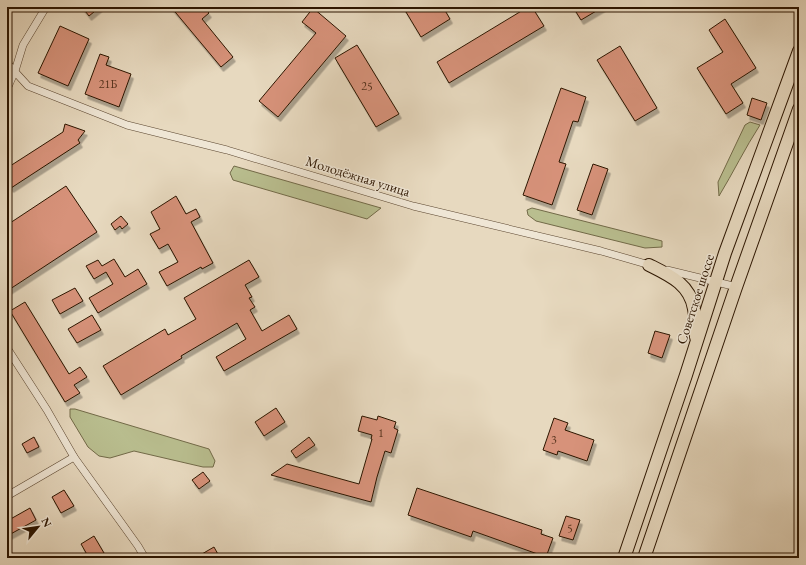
<svg xmlns="http://www.w3.org/2000/svg" width="806" height="565" viewBox="0 0 806 565" font-family="'EB Garamond',serif">
<style>
.green{fill:#b9be8f;stroke:#726a48}
.building{fill:#d7927a;stroke:#2c1500;filter:url(#shadow)}
.lines{fill:none;stroke-linecap:round;stroke-linejoin:round}
.minor-casing{stroke:#5b4630;stroke-width:8}
.trunk-casing{stroke:#2c1500;stroke-width:14}
.minor{stroke:#efe6d5;stroke-width:7}
.trunk{stroke:#e7d9bf;stroke-width:12}
.labels{text-anchor:middle;stroke-width:3;stroke-linejoin:round;paint-order:stroke}
.number-label{font-size:12px;fill:#57341e}
.street-label{font-size:14px;fill:#2c1500;stroke:#efe6d5}
</style>
<defs>
<filter id="shadow"><feDropShadow dx="2.5" dy="4.5" stdDeviation="0" flood-color="#0004"/></filter>
</defs>
<rect width="100%" height="100%" fill="#e7d9bf"/>
<filter id="stains"><feTurbulence type="fractalNoise" baseFrequency=".005" numOctaves="4"/><feColorMatrix values="0 0 0 0 .2 0 0 0 0 .09 0 0 0 0 .02 0 0 0 .5 -.17"/></filter>
<radialGradient id="worn" r=".72"><stop offset=".6" stop-color="#630" stop-opacity="0"/><stop offset="1" stop-color="#630" stop-opacity=".3"/></radialGradient>
<g class="green">
<path d="M 750,122 L 760,125 C 745,148 733,173 719,196 L 718,182 L 745,125 Z"/>
<polygon points="234,166 381,208 367,219 233,180 230,173"/>
<polygon points="532,208 662,241 662,247 645,248 536,221 528,215 527,210"/>
<polygon points="70,409 75,409 209,449 215,461 213,467 203,467 134,451 110,458 99,456 88,447 70,417"/>
</g>
<g class="building">
<polygon points="82,7 100,7 89,16"/>
<polygon points="171,7 204,7 209,13 202,19 233,57 221,67"/>
<polygon points="403,7 443,7 450,19 421,37"/>
<polygon points="528,7 532,7 544,26 449,83 437,62"/>
<polygon points="573,7 603,7 581,20"/>
<polygon points="313,8 346,36 278,117 259,101 316,33 302,22"/>
<polygon points="725,19 756,68 731,84 743,103 726,114 697,68 723,52 709,30"/>
<polygon points="60,26 89,39 68,86 38,73"/>
<polygon points="357,45 399,114 376,127 335,58"/>
<polygon points="620,46 657,108 635,121 597,60"/>
<polygon points="100,54 109,57 106,65 131,74 119,107 85,94"/>
<polygon points="561,88 586,97 578,122 573,121 559,162 566,164 552,205 523,195"/>
<polygon points="752,98 767,103 761,120 747,115"/>
<polygon points="65,124 85,131 78,140 80,143 11,188 7,182 7,168 63,132"/>
<polygon points="593,164 608,169 592,215 577,210"/>
<polygon points="66,186 97,232 7,291 7,225"/>
<polygon points="176,196 186,214 196,209 200,217 191,222 213,263 202,269 201,267 167,286 159,272 178,262 168,244 159,249 150,234 160,229 151,212"/>
<polygon points="121,216 128,224 122,229 120,226 115,230 111,224"/>
<polygon points="114,259 125,277 138,269 147,284 98,313 89,298 113,284 106,272 94,279 86,266 98,260 102,266"/>
<polygon points="249,260 259,277 245,285 252,297 249,298 255,307 250,310 262,331 289,315 297,329 224,371 216,357 246,339 237,323 181,356 182,358 121,395 103,366 165,329 168,335 196,319 184,298"/>
<polygon points="75,288 83,301 60,314 52,300"/>
<polygon points="25,302 69,374 80,367 87,377 74,385 80,393 65,402 10,311"/>
<polygon points="92,315 101,330 77,343 68,329"/>
<polygon points="655,331 670,335 662,358 648,353"/>
<polygon points="276,408 285,422 264,436 255,422"/>
<polygon points="362,416 377,420 378,416 396,422 394,428 398,430 391,453 385,451 377,477 371,502 271,475 287,464 359,484 372,439 371,439 372,435 358,431"/>
<polygon points="554,418 568,423 565,430 594,440 587,461 558,451 557,455 543,450"/>
<polygon points="34,437 39,447 27,453 22,444"/>
<polygon points="309,437 315,445 296,458 291,451"/>
<polygon points="203,472 210,481 199,489 192,480"/>
<polygon points="417,488 542,530 541,534 553,538 546,557 473,531 471,537 408,515"/>
<polygon points="64,490 74,506 61,513 52,497"/>
<polygon points="30,508 36,520 7,536 7,521"/>
<polygon points="566,516 580,520 573,540 559,536"/>
<polygon points="94,536 104,553 96,558 89,558 81,544"/>
<polygon points="214,547 220,558 195,558"/>
</g>
<g class="lines">
<g class="minor-casing">
<g id="minor">
<polyline points="7,63 28,86 127,125 227,150 413,206 601,251 653,266"/>
<polyline points="7,89 15,71 23,45 46,7"/>
<polyline points="667,270 737,287"/>
<polyline points="7,348 47,410 74,457 138,546 145,558"/>
<polyline points="7,496 74,457"/>
</g>
</g>
<g class="trunk-casing">
<g id="trunk">
<path d="M 649,265 C 669,275 690,284 694,309 C 696,318 695,328 696,337"/>
<polyline points="624,558 686,375 725,253 799,51"/>
<polyline points="644,558 735,290 799,109"/>
</g>
</g>
<use href="#minor" class="minor"/>
<use href="#trunk" class="trunk"/>
</g>
<g class="labels">
<g class="number-label">
<text x="108" y="88">21Б</text>
<text x="367" y="90">25</text>
<text x="381" y="437">1</text>
<text x="554" y="444">3</text>
<text x="570" y="532">5</text>
</g>
<g class="street-label">
<text transform="translate(358 176) rotate(17)" y="5">Молодёжная улица</text>
<text transform="translate(695 299) rotate(-72)" y="5">Советское шоссе</text>
</g>
</g>
<rect width="806" height="565" fill="none" stroke="#e7d9bf" stroke-width="24"/>
<rect x="8" y="8" width="790" height="549" fill="none" stroke="#2c1500" stroke-width="2"/>
<rect x="12" y="12" width="782" height="541" fill="none" stroke="#2c1500"/>
<g transform="translate(38 527) rotate(61)" stroke="#efe6d5" stroke-width="3" paint-order="stroke">
<path d="M0-3L7 15L0 10L-7 15Z" fill="#2c1500"/>
<text y="-6" font-size="11" font-weight="bold" text-anchor="middle" fill="#2c1500">N</text>
</g>
<rect width="100%" height="100%" filter="url(#stains)"/>
<rect width="100%" height="100%" fill="url(#worn)"/>
</svg>
